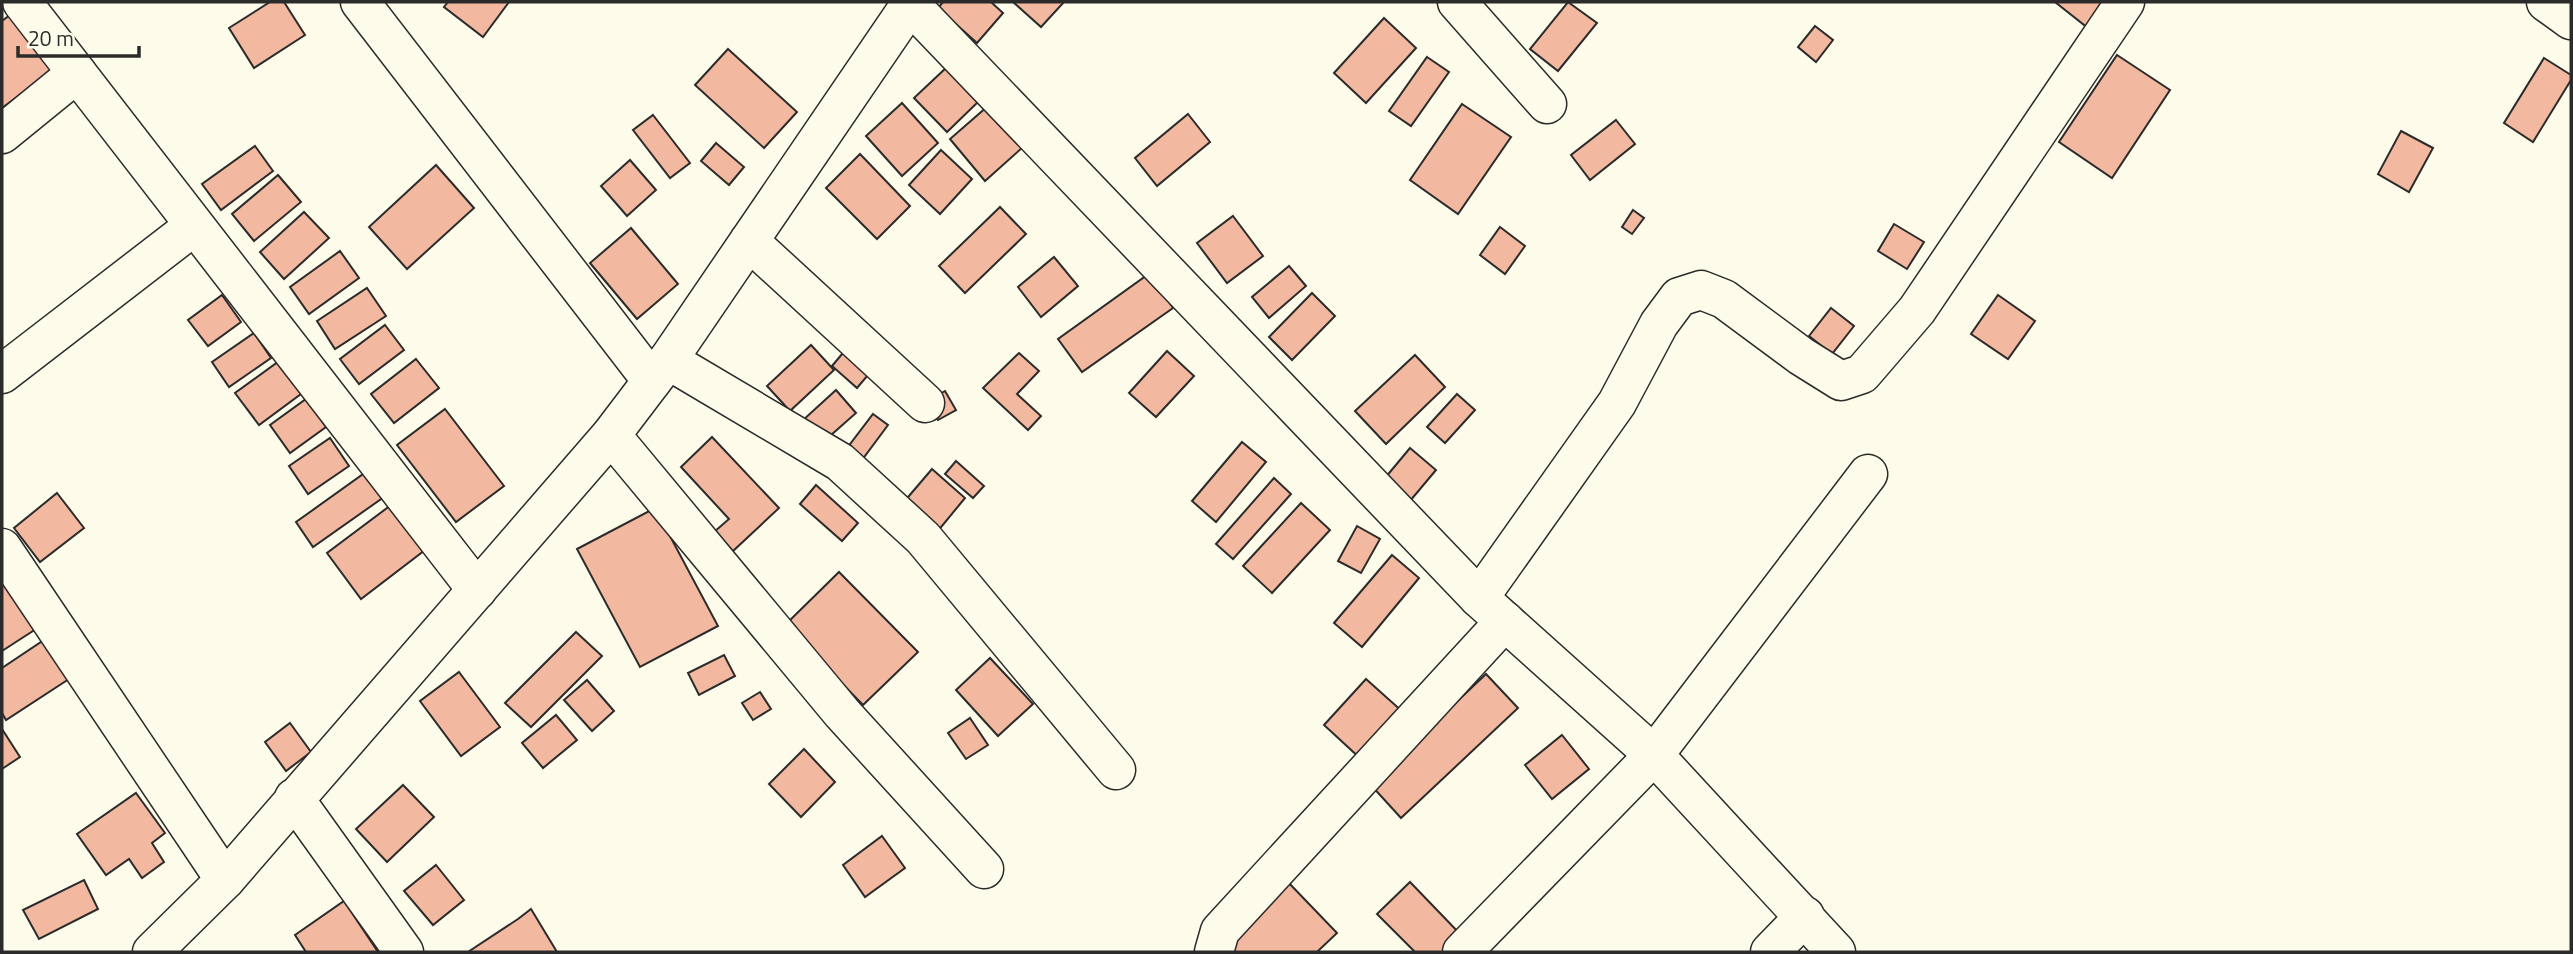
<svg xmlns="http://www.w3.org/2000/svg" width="2573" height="954" viewBox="0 0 2573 954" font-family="'Titillium Web',sans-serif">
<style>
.building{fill:#f2b8a0;stroke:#2b2b2b;stroke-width:2}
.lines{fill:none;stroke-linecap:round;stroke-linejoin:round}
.minor-casing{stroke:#2b2b2b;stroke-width:41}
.minor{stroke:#fdfbea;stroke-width:38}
</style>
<rect width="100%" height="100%" fill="#fdfbea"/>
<g class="building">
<polygon points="270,2 284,2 305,35 254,68 229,28"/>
<polygon points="448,2 509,2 483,37 444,7"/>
<polygon points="943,2 991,2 1003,13 977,43 938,8"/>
<polygon points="1013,2 1064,2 1041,27"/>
<polygon points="1568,2 1597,23 1558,71 1530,49"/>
<polygon points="2055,2 2117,2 2093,32"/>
<polygon points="14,12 55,69 2,108 2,21"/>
<polygon points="1384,18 1416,48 1366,103 1334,73"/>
<polygon points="1815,26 1833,40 1816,62 1798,47"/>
<polygon points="728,49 797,112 764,148 695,85"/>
<polygon points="2117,55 2170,90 2112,178 2059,142"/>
<polygon points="1427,57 1449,72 1411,126 1389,111"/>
<polygon points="2544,58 2571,75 2571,80 2533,142 2504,123"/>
<polygon points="947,67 979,101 947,132 914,98"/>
<polygon points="902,103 938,143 902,176 866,136"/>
<polygon points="1462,104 1511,137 1458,214 1410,180"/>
<polygon points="988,106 1023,147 985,181 950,139"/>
<polygon points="1188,114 1210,142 1157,186 1135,158"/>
<polygon points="653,115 690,163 670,178 633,130"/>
<polygon points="1616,120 1635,144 1590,180 1571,155"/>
<polygon points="2401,131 2433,148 2409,192 2378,174"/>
<polygon points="716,143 744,167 729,185 701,161"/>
<polygon points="255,146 273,171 221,210 202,184"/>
<polygon points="941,150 972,179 940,214 909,185"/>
<polygon points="860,154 910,206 877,239 826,188"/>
<polygon points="630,160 656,190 627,216 601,186"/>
<polygon points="436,165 474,208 407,269 369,227"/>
<polygon points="278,175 301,202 254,241 232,214"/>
<polygon points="1000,207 1026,234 965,293 939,266"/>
<polygon points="1633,210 1644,218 1632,234 1622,227"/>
<polygon points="304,212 329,238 284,279 260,252"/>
<polygon points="1233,216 1263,256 1227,283 1197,243"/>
<polygon points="1894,224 1924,242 1907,269 1878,251"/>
<polygon points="1500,227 1525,246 1505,274 1480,255"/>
<polygon points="631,228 678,284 637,319 590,263"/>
<polygon points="340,251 359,278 309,314 290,287"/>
<polygon points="1054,257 1078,286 1041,317 1018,287"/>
<polygon points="1289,266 1306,286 1269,318 1252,297"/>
<polygon points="1150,273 1173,308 1082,372 1058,339"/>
<polygon points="367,288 386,316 335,349 317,321"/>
<polygon points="1312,293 1335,316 1292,360 1269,337"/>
<polygon points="222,295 241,322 208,346 188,320"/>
<polygon points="1998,295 2035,321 2008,359 1971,334"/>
<polygon points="1831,308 1854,326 1832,354 1809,336"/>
<polygon points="385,325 404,350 359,384 340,359"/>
<polygon points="254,333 271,358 229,387 212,362"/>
<polygon points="853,341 879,362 857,388 832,366"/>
<polygon points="811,345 834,370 790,411 767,386"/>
<polygon points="1167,351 1194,376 1156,417 1129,393"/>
<polygon points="1019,353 1039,371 1017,394 1041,416 1028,430 983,388"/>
<polygon points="1415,355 1445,387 1386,444 1355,411"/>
<polygon points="282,359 305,391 259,425 235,393"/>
<polygon points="416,359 439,388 394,423 371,394"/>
<polygon points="836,390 856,413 822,443 802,421"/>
<polygon points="945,391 956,410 938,420 928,401"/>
<polygon points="1457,394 1475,410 1445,443 1427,427"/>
<polygon points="306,399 326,427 290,453 270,425"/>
<polygon points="445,409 504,486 456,522 397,445"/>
<polygon points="873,414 888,425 856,468 841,456"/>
<polygon points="712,437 779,508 733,551 714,532 729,519 681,467"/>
<polygon points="330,438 349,466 308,494 289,466"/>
<polygon points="1242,442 1266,462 1216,522 1192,501"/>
<polygon points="1410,448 1436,470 1410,501 1385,478"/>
<polygon points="956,461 984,486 973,498 945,474"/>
<polygon points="932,469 965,498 937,532 903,503"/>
<polygon points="366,472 384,497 313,547 296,522"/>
<polygon points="1274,478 1291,494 1233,559 1216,544"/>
<polygon points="816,485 858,523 842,541 800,504"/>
<polygon points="57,493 84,528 40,562 14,528"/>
<polygon points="1301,503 1330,530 1272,593 1243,566"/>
<polygon points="391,505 425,550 361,599 327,553"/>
<polygon points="655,508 718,626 640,667 577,549"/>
<polygon points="1357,526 1380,539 1361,573 1338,561"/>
<polygon points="1392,555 1419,578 1362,647 1334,623"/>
<polygon points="839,572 918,652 863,705 785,625"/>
<polygon points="2,580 36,629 2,651"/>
<polygon points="576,632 602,656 531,727 505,703"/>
<polygon points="47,638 72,677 6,720 2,713 2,668"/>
<polygon points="724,655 735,676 699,695 688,673"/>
<polygon points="990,658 1033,704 998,736 956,690"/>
<polygon points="459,672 500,727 461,756 420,701"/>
<polygon points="1486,674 1518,708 1401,818 1370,784"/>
<polygon points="1366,679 1404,713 1362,760 1324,725"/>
<polygon points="587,680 614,711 592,731 564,700"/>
<polygon points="760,692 771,709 753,720 742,703"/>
<polygon points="556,715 577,740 543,768 522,743"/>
<polygon points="970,718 988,745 966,759 948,733"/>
<polygon points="290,723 311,752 286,771 265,742"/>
<polygon points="2,729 20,757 2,769"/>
<polygon points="1562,735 1589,769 1552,799 1525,765"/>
<polygon points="804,749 835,782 801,817 769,784"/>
<polygon points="403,785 434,817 387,862 356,829"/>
<polygon points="136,793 165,833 152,843 164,862 142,878 129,859 106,875 77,834"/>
<polygon points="882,836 905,868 865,897 843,865"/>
<polygon points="436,865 464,900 433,925 404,891"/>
<polygon points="84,880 98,909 39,939 23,910"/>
<polygon points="1286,880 1337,933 1317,952 1232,952 1223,942"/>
<polygon points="1410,882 1463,937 1448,952 1415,952 1377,914"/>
<polygon points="344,901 378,952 306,952 295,935"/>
<polygon points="531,909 557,952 468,952 518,919"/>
</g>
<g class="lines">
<g class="minor-casing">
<g id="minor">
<polyline points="22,2 477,590"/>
<polyline points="360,2 652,381"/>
<polyline points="908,2 1479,598 1654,755 1836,952"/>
<polyline points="1457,2 1547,104"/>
<polyline points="2546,2 2571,20"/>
<polyline points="2,134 77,73"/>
<polyline points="749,241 925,403"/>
<polyline points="668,360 840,462 923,538 1116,770"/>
<polyline points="2,374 194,226"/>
<polyline points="611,435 842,713 984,869"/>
<polyline points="2,548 225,880"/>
<polyline points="1479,598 1617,403 1659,324 1679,297 1701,290 1724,299 1801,356 1841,381 1862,374 1917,310 2125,2"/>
<polyline points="294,798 404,952"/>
<polyline points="152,952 225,880 611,435 668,360 912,2"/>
<polyline points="1214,952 1220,931 1505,621"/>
<polyline points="1462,952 1654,755 1868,474"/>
<polyline points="1770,952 1805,916"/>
</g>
</g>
<use href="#minor" class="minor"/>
</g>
<rect width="2573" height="954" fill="none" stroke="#2b2b2b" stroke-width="7"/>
<path d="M18 46v10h121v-10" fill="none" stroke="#2b2b2b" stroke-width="3.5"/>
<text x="28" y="46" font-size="21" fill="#2b2b2b" stroke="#fdfbea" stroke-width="5" paint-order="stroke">20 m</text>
</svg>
